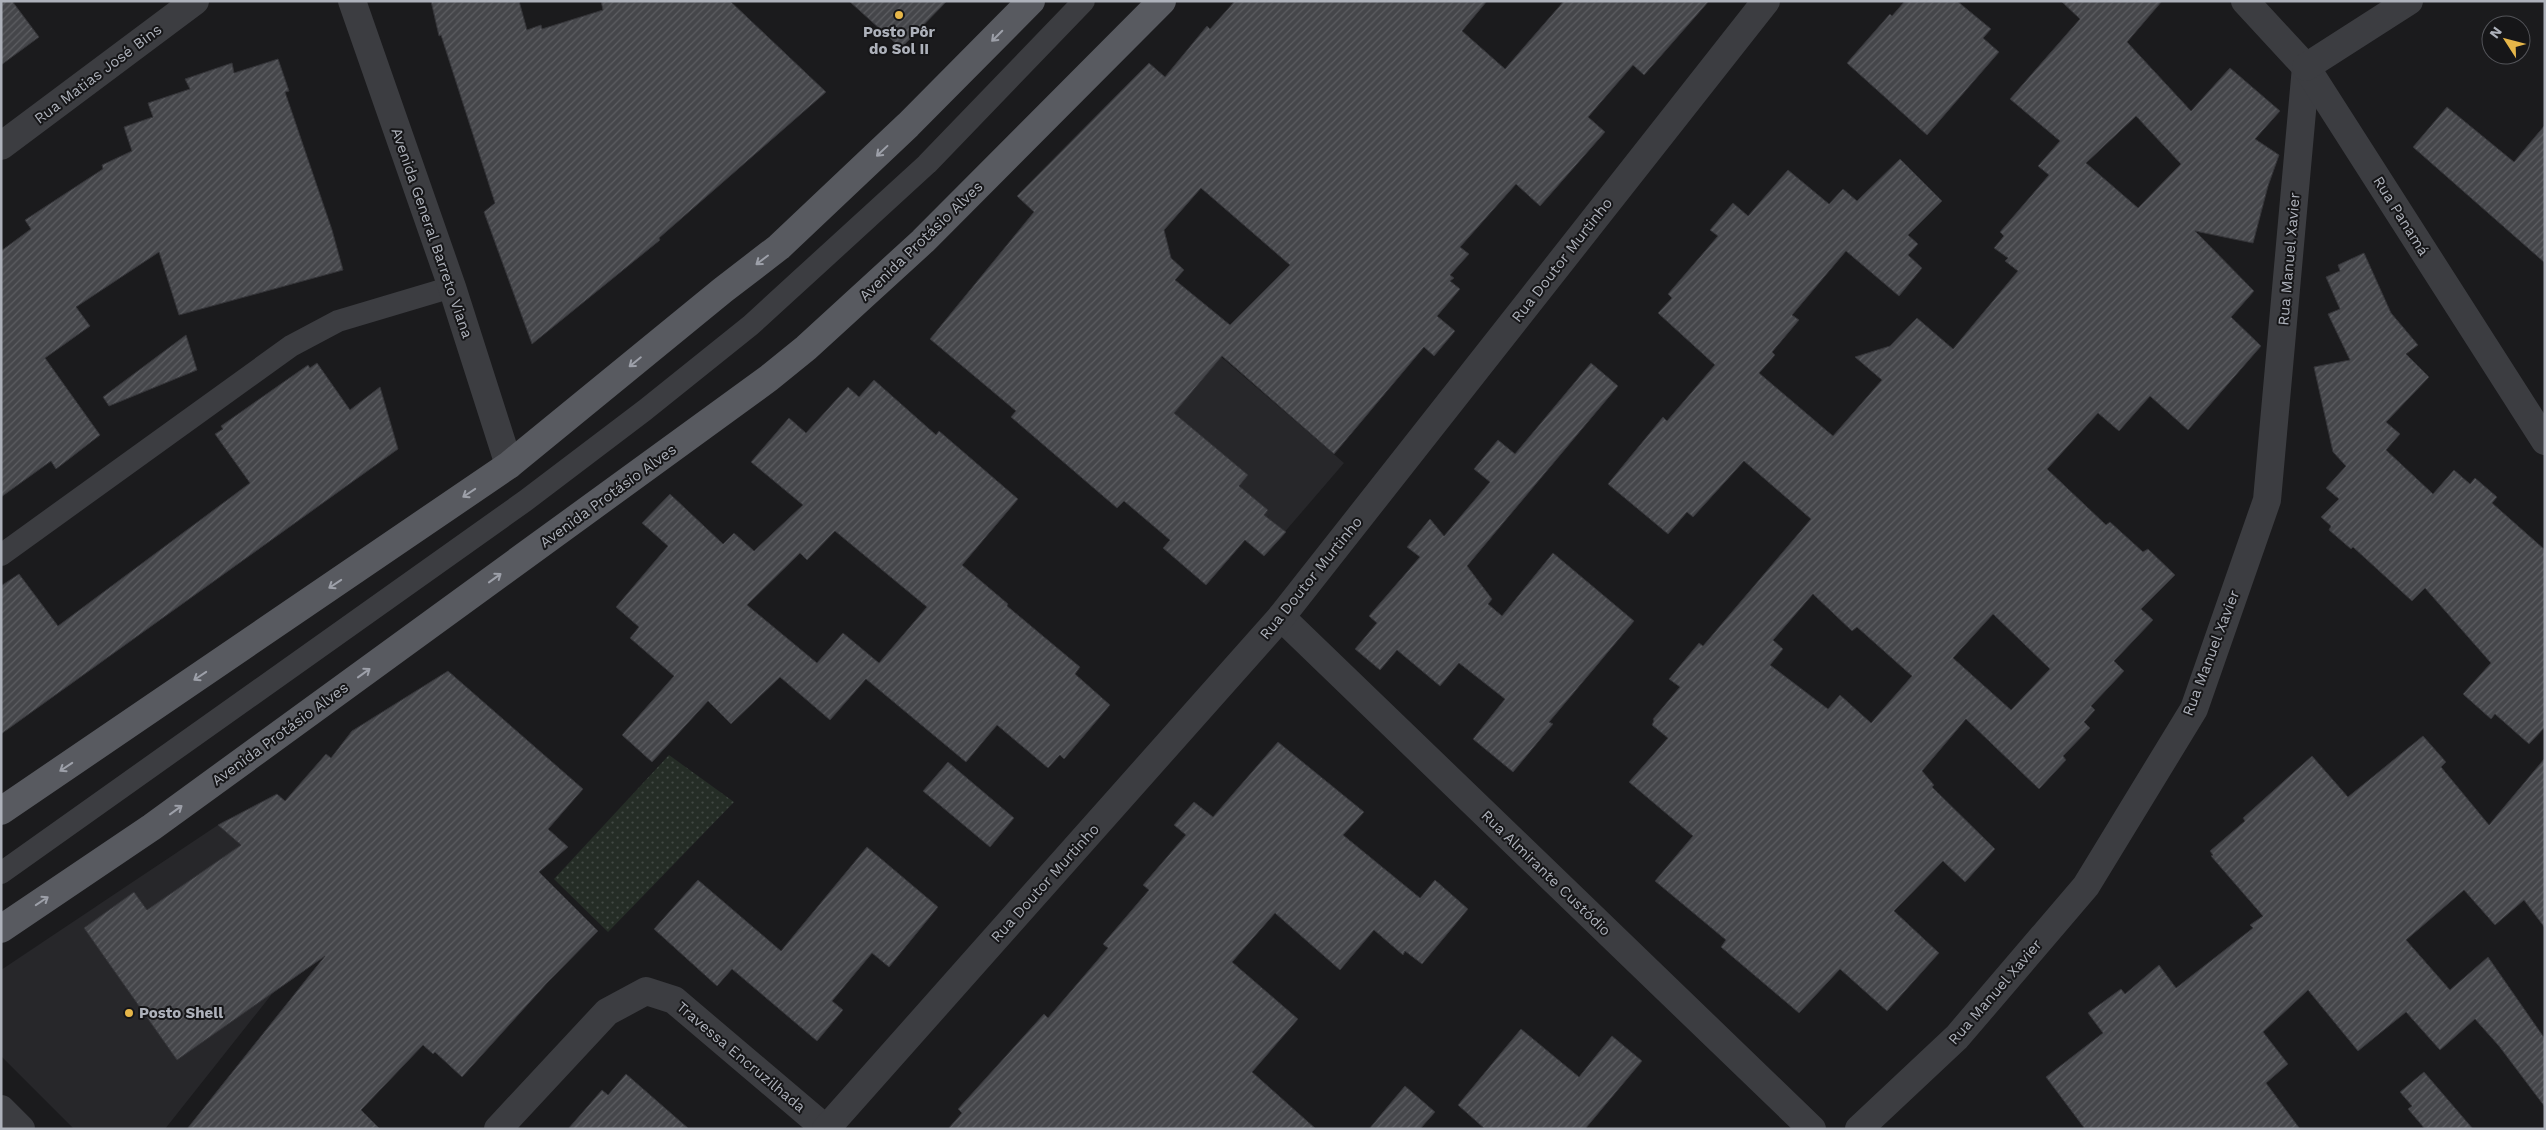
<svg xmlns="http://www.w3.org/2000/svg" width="2546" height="1130" viewBox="0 0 2546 1130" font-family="'Work Sans',sans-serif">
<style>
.built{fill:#27272a}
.park{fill:url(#park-dots)}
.building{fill:url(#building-hatch);stroke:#353539;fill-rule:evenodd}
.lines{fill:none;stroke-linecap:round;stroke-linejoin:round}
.service{stroke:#3c3d41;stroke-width:22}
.minor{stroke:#3c3d41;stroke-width:28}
.tertiary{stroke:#3c3d41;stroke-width:28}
.primary{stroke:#585a60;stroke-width:28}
.oneway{stroke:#9da0a9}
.poi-dot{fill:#e6b649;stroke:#161618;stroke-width:2}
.labels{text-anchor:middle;stroke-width:4;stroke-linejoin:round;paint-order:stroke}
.poi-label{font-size:15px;font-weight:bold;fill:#aeb2bb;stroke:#161618}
.street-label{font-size:15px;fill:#aeb2bb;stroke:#161618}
</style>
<defs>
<pattern id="park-dots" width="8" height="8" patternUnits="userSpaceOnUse" patternTransform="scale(1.25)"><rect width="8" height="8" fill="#252d26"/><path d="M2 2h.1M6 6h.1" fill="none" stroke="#424944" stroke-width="1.8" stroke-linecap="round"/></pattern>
<pattern id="building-hatch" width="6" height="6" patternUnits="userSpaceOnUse" patternTransform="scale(1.25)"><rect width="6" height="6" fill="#45464a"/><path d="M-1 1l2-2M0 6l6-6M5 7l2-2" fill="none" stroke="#5d5e62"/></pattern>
</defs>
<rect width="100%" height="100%" fill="#1b1b1d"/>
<g class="built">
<polygon points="1212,349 1344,463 1264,556 1131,443"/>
<polygon points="218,825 329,922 165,1129 74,1129 1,1056 1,970"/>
</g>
<polygon class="park" points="669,755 734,802 608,932 554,879"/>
<g class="building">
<polygon points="1,1 12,1 39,37 1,65"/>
<polygon points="431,1 519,1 527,30 541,25 542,29 603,10 601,1 730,1 826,92 659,238 660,240 532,344 484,212 495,203 441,35 439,36"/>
<polygon points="849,1 947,1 901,48"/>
<path d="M 1235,1 L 1487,1 L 1462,31 L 1505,69 L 1564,1 L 1709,1 L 1644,75 L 1633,65 L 1588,117 L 1605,132 L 1540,206 L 1516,184 L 1460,247 L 1469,254 L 1450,275 L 1454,278 L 1450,281 L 1460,289 L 1437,316 L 1455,331 L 1434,356 L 1424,347 L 1334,454 L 1222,356 L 1174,413 L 1248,475 L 1239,486 L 1268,510 L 1264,515 L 1286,532 L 1264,556 L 1245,540 L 1206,585 L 1163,548 L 1170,540 L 1124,501 L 1117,508 L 1011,417 L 1016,411 L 930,339 L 1034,212 L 1017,196 L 1149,63 L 1165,77 L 1207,26 L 1210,29 ZM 1201,188 L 1290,265 L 1230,325 L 1175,280 L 1184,270 L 1171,258 L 1164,230 Z"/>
<polygon points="1905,1 1957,1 1991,29 1983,38 1999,52 1927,135 1847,63 1890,14 1892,16"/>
<path d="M 2061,1 L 2162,1 L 2127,42 L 2191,111 L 2230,68 L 2280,111 L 2255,139 L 2279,155 L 2268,186 L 2253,243 L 2195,231 L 2254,291 L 2231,317 L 2261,346 L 2188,430 L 2150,396 L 2119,431 L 2098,413 L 2047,469 L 2106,525 L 2110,522 L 2143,552 L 2148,549 L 2175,575 L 2141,609 L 2153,620 L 2114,661 L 2124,671 L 2091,706 L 2095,710 L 2084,722 L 2090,728 L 2063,756 L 2066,760 L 2039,789 L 1966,719 L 1922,771 L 1934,785 L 1932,787 L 1995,849 L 1965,882 L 1943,861 L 1894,911 L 1939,953 L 1887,1011 L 1840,969 L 1799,1013 L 1721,947 L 1726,940 L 1655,881 L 1693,836 L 1629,782 L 1668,738 L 1652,725 L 1654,721 L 1653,719 L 1680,687 L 1669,679 L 1699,643 L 1703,646 L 1811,519 L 1744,461 L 1693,517 L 1687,512 L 1668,534 L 1608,484 L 1663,417 L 1667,421 L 1715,365 L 1658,313 L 1672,298 L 1668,294 L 1718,236 L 1710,230 L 1733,203 L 1748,216 L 1788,170 L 1829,204 L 1843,189 L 1857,201 L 1900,159 L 1942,201 L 1908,235 L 1918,244 L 1908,255 L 1922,268 L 1899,296 L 1846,251 L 1792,315 L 1799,320 L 1772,352 L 1775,355 L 1759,373 L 1833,436 L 1882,380 L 1855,357 L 1890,346 L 1917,318 L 1953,349 L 2018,271 L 2005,261 L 2008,258 L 1994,248 L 2004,236 L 2000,232 L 2049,175 L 2038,166 L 2060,141 L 2010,99 L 2080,19 ZM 2136,116 L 2181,164 L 2138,208 L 2086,163 ZM 1813,594 L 1852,631 L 1857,627 L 1912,676 L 1871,723 L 1840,695 L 1828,709 L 1770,665 L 1783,649 L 1773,640 ZM 1993,614 L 2050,669 L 2011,710 L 1953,658 Z"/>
<polygon points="278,59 289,91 285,92 332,230 343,270 179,315 159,252 76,307 90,326 45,358 100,435 56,469 51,461 1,497 1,251 31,229 25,220 103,169 102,165 132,151 124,127 153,117 148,103 190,89 185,79 232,63 234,73"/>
<polygon points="2447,107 2514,162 2545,125 2545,263 2413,147"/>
<polygon points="2364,253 2391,313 2418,345 2406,354 2429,377 2386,422 2400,434 2386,450 2433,494 2454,470 2470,484 2475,478 2497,497 2492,503 2545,550 2545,727 2529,744 2495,714 2491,719 2463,694 2491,663 2425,588 2412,601 2353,547 2351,549 2329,530 2331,526 2321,517 2339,499 2326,488 2346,466 2333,452 2314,367 2350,360 2328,314 2340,309 2326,277 2340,271 2338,265"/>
<polygon points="186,335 197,370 109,406 103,397"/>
<polygon points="317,363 350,410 380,387 398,449 1,734 1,586 19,574 58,626 250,483 215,434 223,429 221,426 308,365 310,368"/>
<polygon points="1591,363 1618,386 1467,566 1492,599 1488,604 1502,616 1553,553 1634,621 1549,722 1553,724 1513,772 1473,739 1505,699 1459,663 1440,686 1397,650 1380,670 1355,649 1377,623 1369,616 1420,557 1407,547 1430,519 1444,536 1490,482 1474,469 1498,440 1515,454"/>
<path d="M 874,380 L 936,435 L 939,431 L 1018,499 L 962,565 L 1008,604 L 1007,606 L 1080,667 L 1075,674 L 1110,705 L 1064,759 L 1060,755 L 1048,768 L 997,725 L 966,762 L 866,679 L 830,720 L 780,677 L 731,724 L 708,701 L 652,762 L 622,735 L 674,676 L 630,638 L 639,627 L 616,607 L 668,546 L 642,523 L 670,494 L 723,544 L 734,533 L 754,551 L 803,505 L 751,462 L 789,418 L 806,433 L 848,387 L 859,397 ZM 835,531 L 927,607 L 879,663 L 843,633 L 817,663 L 747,605 L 800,553 L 807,560 Z"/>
<polygon points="448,671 583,789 548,829 568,847 539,872 598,931 547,983 462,1077 435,1052 433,1054 423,1045 361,1110 380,1129 187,1129 325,956 177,1060 84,928 134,892 147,910 241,845 218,825 277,794 285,801 326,754 331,758 352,731"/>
<polygon points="2423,736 2446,762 2441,767 2489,825 2545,758 2545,928 2524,900 2495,925 2464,890 2406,940 2450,990 2488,957 2545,1039 2545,1107 2499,1046 2475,1019 2440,1050 2406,1012 2358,1051 2308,990 2263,1032 2288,1064 2266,1083 2300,1129 2085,1129 2046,1077 2103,1033 2088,1013 2121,989 2125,994 2159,965 2176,988 2253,928 2250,925 2263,916 2211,856 2213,855 2210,851 2245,821 2243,818 2312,756 2348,797"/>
<polygon points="1278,742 1364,812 1343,835 1420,898 1435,880 1468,909 1422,964 1405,951 1403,955 1374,930 1340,970 1275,913 1232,962 1298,1019 1252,1072 1316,1129 948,1129 962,1113 958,1109 1044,1014 1048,1018 1108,948 1103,944 1149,890 1143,885 1186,835 1174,825 1194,802 1213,817"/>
<polygon points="948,762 1014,818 990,847 923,791"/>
<polygon points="867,847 938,907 889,967 872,953 832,1001 843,1010 817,1041 732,969 717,986 654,929 698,880 781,951"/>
<polygon points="1521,1029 1579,1077 1612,1036 1642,1061 1585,1129 1485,1129 1458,1105"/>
<polygon points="2424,1072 2473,1129 2425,1129 2408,1109 2412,1106 2400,1092"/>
<polygon points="626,1074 689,1129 568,1129 602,1090 608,1095"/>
<polygon points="1405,1086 1435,1112 1420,1129 1369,1129"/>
</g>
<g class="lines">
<g class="service">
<polyline points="1,555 291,346 338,321 452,287"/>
<polyline points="1,873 525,501 645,410 751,325 927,164 1084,1"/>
</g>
<g class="minor">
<polyline points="1,146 195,1"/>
<polyline points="1281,617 1812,1129"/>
<polyline points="498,1129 607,1012 646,991 674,1000 826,1129"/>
<polyline points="1859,1129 1957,1037 2086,886 2194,709 2267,500 2306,67"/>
</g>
<g class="tertiary">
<polyline points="352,1 452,287 509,465"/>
<polyline points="2245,1 2306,67 2545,441"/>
<polyline points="2306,67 2409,1"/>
<polyline points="1,1109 21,1129"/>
<polyline points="826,1129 1281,617 1766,1"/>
</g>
<g class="primary">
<polyline points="1,811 509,465 723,290 779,247 908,125 1031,1"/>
<polyline points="1,929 152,827 769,378 806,348 923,241 1162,1"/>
</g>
</g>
<defs><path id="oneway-shaft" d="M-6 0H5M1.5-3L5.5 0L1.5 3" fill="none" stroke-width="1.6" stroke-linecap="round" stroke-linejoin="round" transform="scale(1.25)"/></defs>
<g class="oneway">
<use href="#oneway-shaft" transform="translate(997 36) rotate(135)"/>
<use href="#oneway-shaft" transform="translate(882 151) rotate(137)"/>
<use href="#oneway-shaft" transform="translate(762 260) rotate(143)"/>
<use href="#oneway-shaft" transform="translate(635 362) rotate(141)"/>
<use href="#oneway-shaft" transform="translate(469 493) rotate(146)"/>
<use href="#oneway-shaft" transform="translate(495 578) rotate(-36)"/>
<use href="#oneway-shaft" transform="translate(335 584) rotate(146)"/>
<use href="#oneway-shaft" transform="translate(364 673) rotate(-36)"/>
<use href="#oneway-shaft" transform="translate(200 676) rotate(146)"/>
<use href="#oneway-shaft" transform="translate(66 767) rotate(146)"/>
<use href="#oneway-shaft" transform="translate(176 810) rotate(-36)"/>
<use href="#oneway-shaft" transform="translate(42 901) rotate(-34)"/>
</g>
<g class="poi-dot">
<circle cx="899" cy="15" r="5"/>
<circle cx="129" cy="1013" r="5"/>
</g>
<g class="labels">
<g class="poi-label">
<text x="899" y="37">Posto Pôr<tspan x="899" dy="17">do Sol II</tspan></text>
<text x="139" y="1018" text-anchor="start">Posto Shell</text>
</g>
<g class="street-label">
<text transform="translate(98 74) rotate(-37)" y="5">Rua Matias José Bins</text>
<text transform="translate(2401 216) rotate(58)" y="5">Rua Panamá</text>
<text transform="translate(432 233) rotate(71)" y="5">Avenida General Barreto Viana</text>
<text transform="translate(921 241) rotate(-44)" y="5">Avenida Protásio Alves</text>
<text transform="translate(2289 259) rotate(-85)" y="5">Rua Manuel Xavier</text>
<text transform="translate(1562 260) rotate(-52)" y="5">Rua Doutor Murtinho</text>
<text transform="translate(608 496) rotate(-36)" y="5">Avenida Protásio Alves</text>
<text transform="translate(1311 578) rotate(-51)" y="5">Rua Doutor Murtinho</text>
<text transform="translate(2211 653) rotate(-69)" y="5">Rua Manuel Xavier</text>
<text transform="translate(280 734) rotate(-36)" y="5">Avenida Protásio Alves</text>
<text transform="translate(1546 873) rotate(44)" y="5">Rua Almirante Custódio</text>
<text transform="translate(1045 883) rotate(-48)" y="5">Rua Doutor Murtinho</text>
<text transform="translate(1995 992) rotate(-49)" y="5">Rua Manuel Xavier</text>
<text transform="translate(741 1057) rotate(40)" y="5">Travessa Encruzilhada</text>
</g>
</g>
<rect width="2546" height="1130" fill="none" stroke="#aeb2bb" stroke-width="5"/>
<g transform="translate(2506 40) rotate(306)"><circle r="24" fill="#161618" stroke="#535459"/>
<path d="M0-4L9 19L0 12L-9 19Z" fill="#e6b649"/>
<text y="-8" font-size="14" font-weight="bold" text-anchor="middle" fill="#aeb2bb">N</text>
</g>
</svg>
